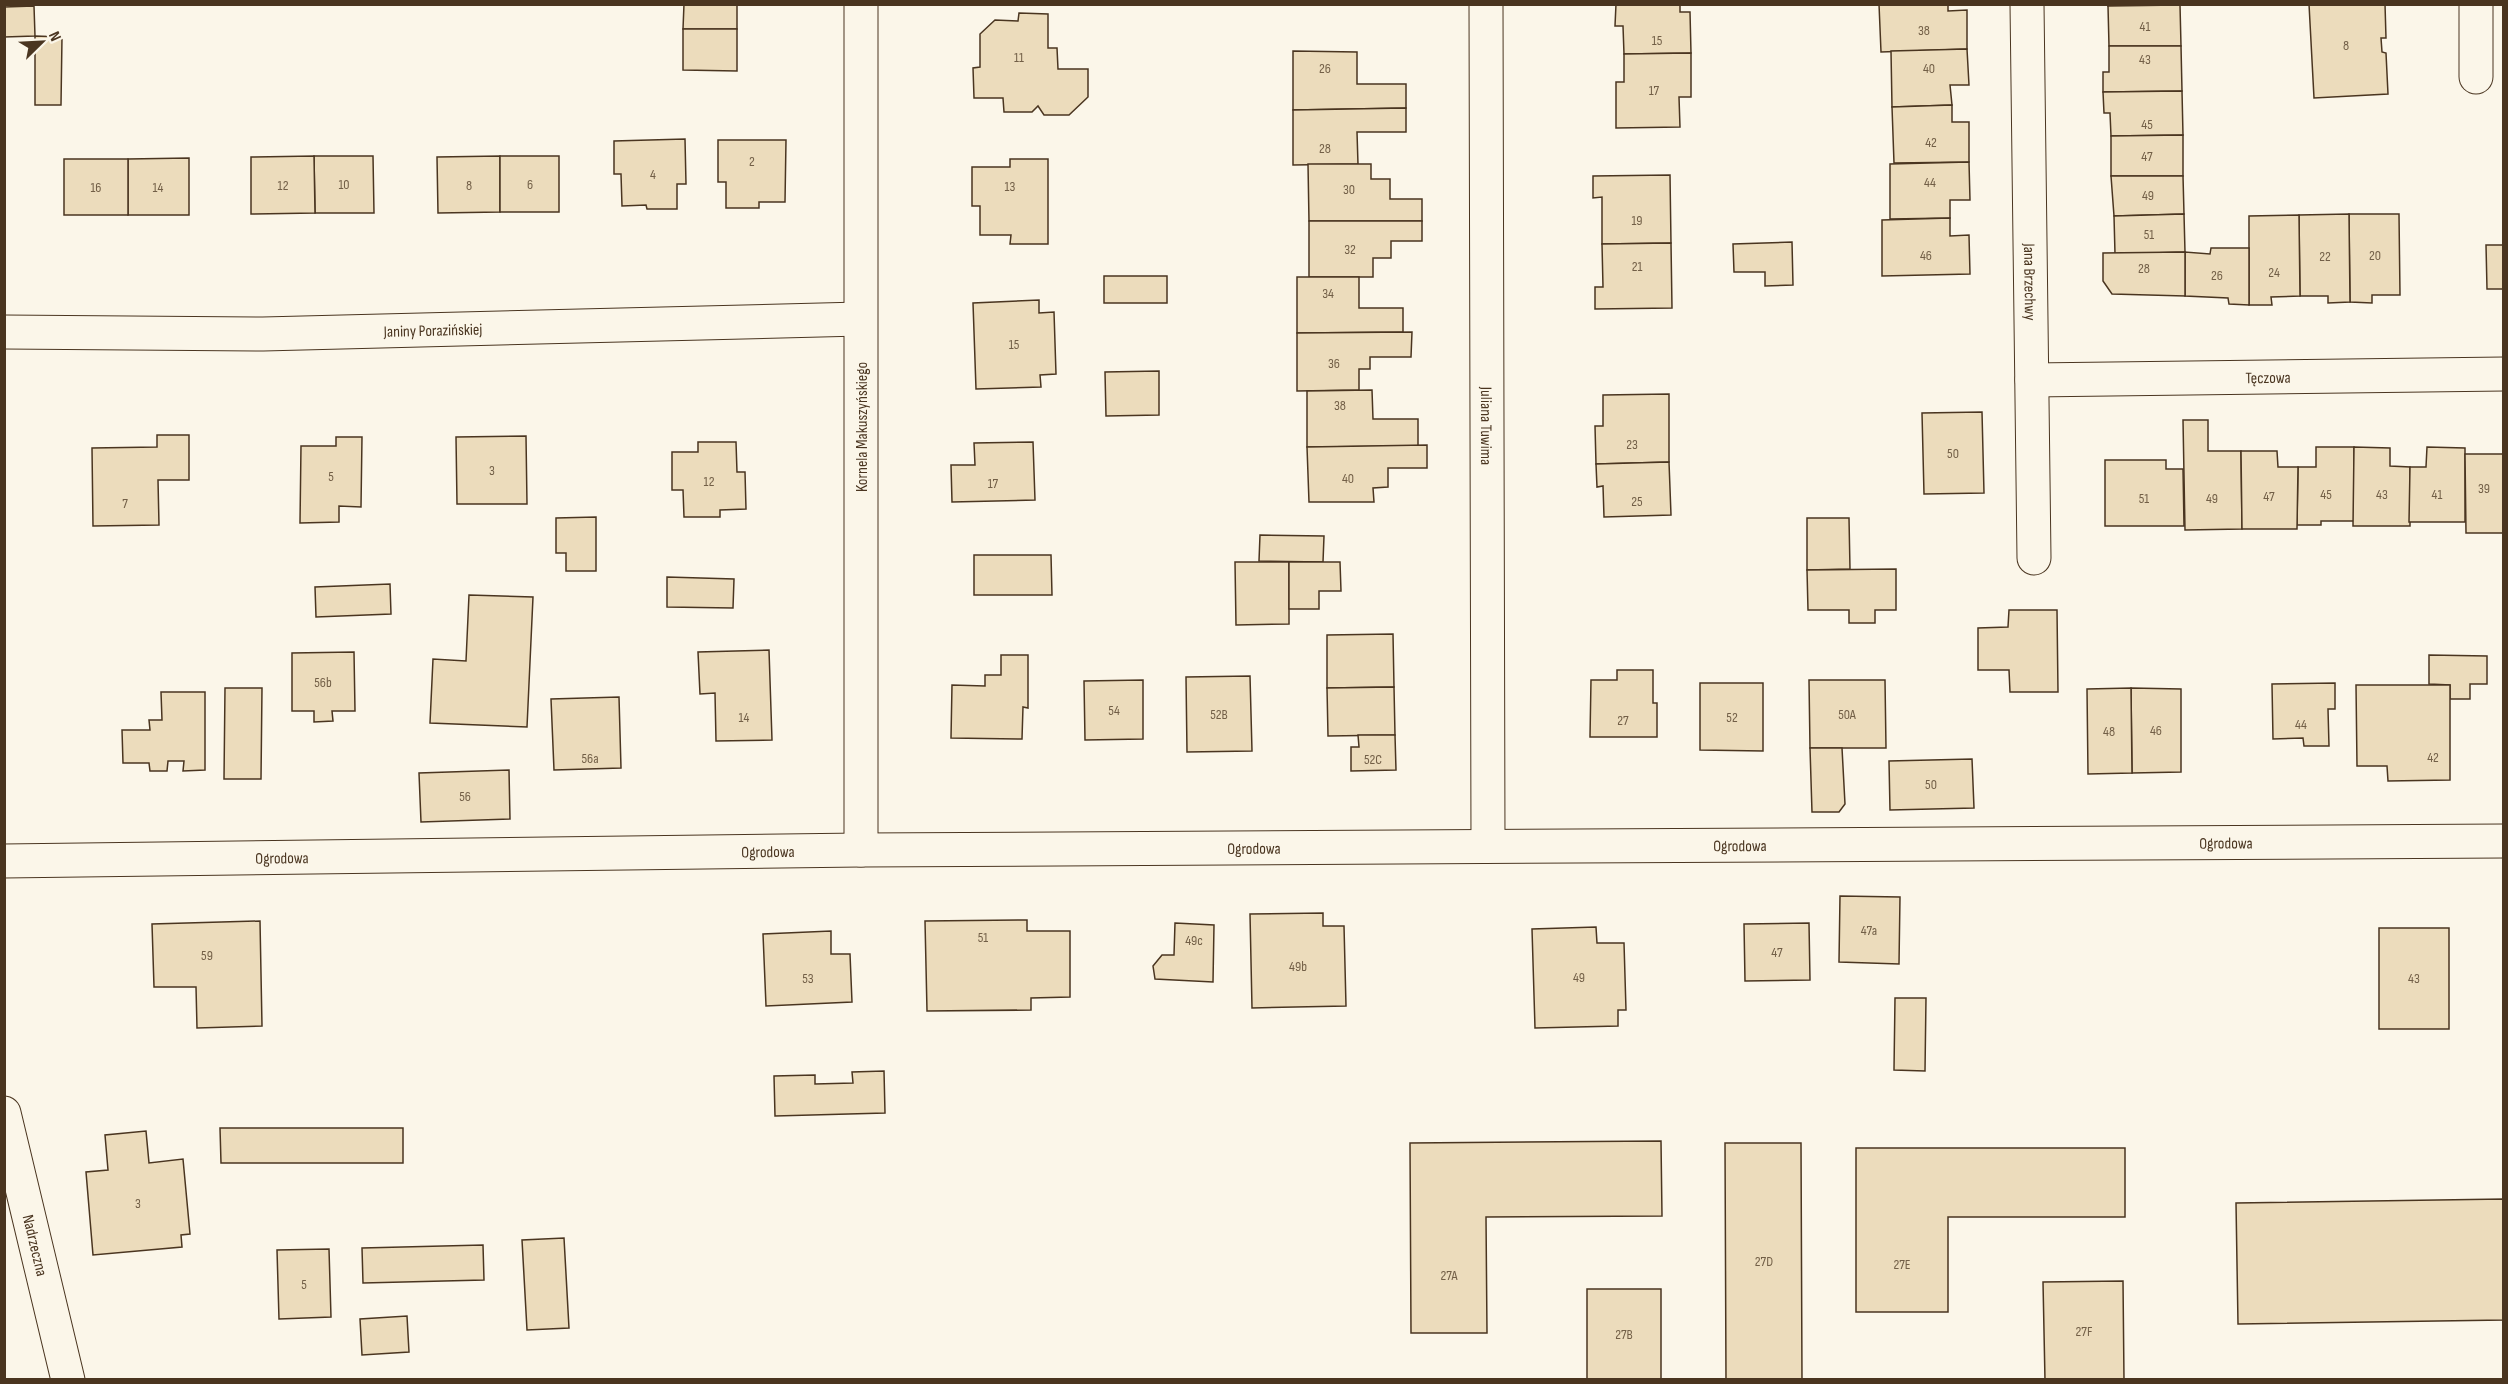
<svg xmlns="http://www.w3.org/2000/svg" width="2508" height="1384" viewBox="0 0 2508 1384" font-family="'Sofia Sans Condensed',sans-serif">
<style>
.building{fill:#ecdcbc;stroke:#4a3520;stroke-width:1.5}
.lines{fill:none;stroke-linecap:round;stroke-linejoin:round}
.street-casing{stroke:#4a3520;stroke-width:35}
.street{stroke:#fbf6e9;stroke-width:33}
.labels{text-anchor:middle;stroke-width:4.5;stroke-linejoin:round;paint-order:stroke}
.number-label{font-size:14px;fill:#725f47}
.street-label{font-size:16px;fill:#4a3520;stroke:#fbf6e9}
</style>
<rect width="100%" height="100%" fill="#fbf6e9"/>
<g class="building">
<polygon points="684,4 737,4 737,29 683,29"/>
<polygon points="1616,4 1680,4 1680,12 1690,12 1691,53 1624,54 1623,26 1615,26"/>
<polygon points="1879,4 1948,4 1948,11 1967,10 1967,49 1881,52"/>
<polygon points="2108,4 2180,4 2180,5 2108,6"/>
<polygon points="2309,4 2385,4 2386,38 2381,38 2382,52 2386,53 2388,94 2314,98"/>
<polygon points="2180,5 2181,46 2109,46 2108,6"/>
<polygon points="34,6 35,36 4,37 4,7"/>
<polygon points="1019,13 1048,14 1048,48 1057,48 1058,69 1088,69 1088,97 1069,115 1044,115 1038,106 1032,112 1004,112 1003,98 974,98 973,68 980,67 980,34 995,20 1018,21"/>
<polygon points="683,29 737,29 737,71 683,70"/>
<polygon points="35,36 62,37 61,105 35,105"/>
<polygon points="2109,46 2181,46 2182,91 2103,92 2103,72 2109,72"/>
<polygon points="1967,49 1969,85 1950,85 1952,105 1892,107 1891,51"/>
<polygon points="1293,51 1357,52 1357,84 1406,84 1406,108 1293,110"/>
<polygon points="1691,53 1691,97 1679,97 1680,127 1616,128 1616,82 1624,82 1624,54"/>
<polygon points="2182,91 2183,135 2111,136 2110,113 2104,113 2103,92"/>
<polygon points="1952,105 1952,122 1969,122 1969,162 1894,163 1892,107"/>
<polygon points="1406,108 1406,132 1357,132 1358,164 1293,165 1293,110"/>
<polygon points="2183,135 2183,176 2111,176 2111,136"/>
<polygon points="685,139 686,184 677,184 677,209 647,209 646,205 622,206 621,174 614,174 614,141"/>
<polygon points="718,140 786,140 785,202 759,202 759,208 726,208 726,182 718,182"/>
<polygon points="314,156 373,156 374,213 315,213"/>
<polygon points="314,156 315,213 251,214 251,157"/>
<polygon points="500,156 500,212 438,213 437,157"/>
<rect x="500" y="156" width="59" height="56"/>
<polygon points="189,158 189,215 128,215 128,159"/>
<rect x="64" y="159" width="64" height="56"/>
<polygon points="1010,159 1048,159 1048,244 1010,244 1011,235 980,235 980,206 972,206 972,167 1010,167"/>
<polygon points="1969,162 1970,200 1950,200 1950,218 1890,219 1890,164"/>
<polygon points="1308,164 1371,164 1371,179 1390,179 1390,199 1422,199 1422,221 1309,221"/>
<polygon points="1670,175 1671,243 1602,244 1602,197 1593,198 1593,176"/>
<polygon points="2111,176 2183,176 2184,214 2114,216"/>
<polygon points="2184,214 2185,252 2115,254 2114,216"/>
<polygon points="2349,214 2399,214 2400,295 2372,295 2372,303 2350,302"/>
<polygon points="2349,214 2350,302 2328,303 2328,296 2300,296 2299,215"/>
<polygon points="2299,215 2300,296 2271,297 2272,305 2249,305 2249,216"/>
<polygon points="1950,218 1950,236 1969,235 1970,274 1882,276 1882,220"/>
<polygon points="1309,221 1422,221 1422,241 1391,241 1391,258 1373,258 1373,277 1309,277"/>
<polygon points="1792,242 1793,285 1765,286 1765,272 1734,272 1733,244"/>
<polygon points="1671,243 1672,308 1595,309 1595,287 1603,287 1602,244"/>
<polygon points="2486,245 2504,245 2504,289 2487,289"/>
<polygon points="2211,248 2249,248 2249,305 2229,304 2228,298 2185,296 2185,252 2210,254"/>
<polygon points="2185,252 2185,296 2112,294 2103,281 2103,253"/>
<rect x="1104" y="276" width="63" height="27"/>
<polygon points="1297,277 1359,277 1359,308 1403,308 1403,332 1297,333"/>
<polygon points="1039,300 1039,313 1054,312 1056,374 1040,375 1041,387 976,389 973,303"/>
<polygon points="1412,332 1411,357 1370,357 1370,369 1359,369 1359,390 1297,391 1297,333"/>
<polygon points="1159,371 1159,415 1106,416 1105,372"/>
<polygon points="1372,390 1373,419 1418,419 1418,446 1307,447 1307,391"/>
<polygon points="1669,394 1669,462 1596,464 1595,426 1603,426 1603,395"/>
<polygon points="1982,412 1984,493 1924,494 1922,413"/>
<polygon points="2183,420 2208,420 2208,451 2241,451 2242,529 2185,530"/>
<polygon points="157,435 189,435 189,480 158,480 159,525 93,526 92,448 157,447"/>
<polygon points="526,436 527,504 457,504 456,437"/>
<polygon points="336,437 362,437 361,507 339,506 339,522 300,523 301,446 336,446"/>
<polygon points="698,442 736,442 737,472 745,472 746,509 720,510 720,517 684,517 683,490 672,490 672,452 698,452"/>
<polygon points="1033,442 1035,500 952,502 951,465 975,465 974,443"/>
<polygon points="1427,445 1427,468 1388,468 1388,487 1373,488 1374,502 1309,502 1307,447"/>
<polygon points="2316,447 2354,447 2354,521 2321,521 2321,525 2297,525 2298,467 2316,467"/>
<polygon points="2354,447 2390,448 2390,466 2410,467 2410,526 2353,526"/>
<polygon points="2427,447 2465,448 2465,522 2409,522 2410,467 2426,467"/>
<polygon points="2241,451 2277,451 2278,467 2298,467 2297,529 2242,529"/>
<polygon points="2465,454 2504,454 2504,533 2466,533"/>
<polygon points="2105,460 2166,460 2166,469 2183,469 2184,526 2105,526"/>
<polygon points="1669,462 1671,515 1604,517 1603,486 1597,487 1596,464"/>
<polygon points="596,517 596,571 566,571 566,553 556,553 556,518"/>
<polygon points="1807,518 1849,518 1850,569 1807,570"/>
<polygon points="1260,535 1324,536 1323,562 1259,561"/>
<polygon points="974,555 1051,555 1052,595 974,595"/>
<polygon points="1235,562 1289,562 1289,624 1236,625"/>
<polygon points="1289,562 1340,562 1341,591 1319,591 1319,609 1289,609"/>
<polygon points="1896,569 1896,610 1875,610 1875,623 1849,623 1849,610 1808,610 1807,570"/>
<polygon points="667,577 734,579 733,608 667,607"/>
<polygon points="390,584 391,614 316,617 315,587"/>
<polygon points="469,595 533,597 527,727 430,723 433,659 466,661"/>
<polygon points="2009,610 2057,610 2058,692 2010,692 2009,670 1978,670 1978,628 2008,627"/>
<polygon points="1393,634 1394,687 1327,688 1327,635"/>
<polygon points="769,650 772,740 716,741 715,693 700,694 698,652"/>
<polygon points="354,652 355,711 332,711 333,721 314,722 314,711 292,711 292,653"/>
<polygon points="1001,655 1028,655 1028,708 1023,707 1022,739 951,738 952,685 985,686 985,675 1001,675"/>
<polygon points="2429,655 2487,656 2487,684 2470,684 2470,699 2450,699 2450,685 2429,684"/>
<polygon points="1617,670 1653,670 1653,703 1657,703 1657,737 1590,737 1591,680 1617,680"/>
<polygon points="1250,676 1252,751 1187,752 1186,677"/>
<polygon points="1143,680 1143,739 1085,740 1084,681"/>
<polygon points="1809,680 1885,680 1886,748 1810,748"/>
<polygon points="1700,683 1763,683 1763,751 1700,750"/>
<polygon points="2335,683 2335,709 2328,709 2329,746 2304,746 2303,738 2273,739 2272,684"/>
<polygon points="2356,685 2450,685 2450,780 2388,781 2387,766 2357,766"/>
<polygon points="1394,687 1395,735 1328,736 1327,688"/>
<polygon points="225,688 262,688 261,779 224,779"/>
<polygon points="2131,688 2181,689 2181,772 2132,773"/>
<polygon points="2131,688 2132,773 2088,774 2087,689"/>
<polygon points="161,692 205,692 205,770 183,771 184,761 168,761 167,771 150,771 149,763 123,763 122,730 150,730 149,720 162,720"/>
<polygon points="619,697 621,768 554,770 551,699"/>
<polygon points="1358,735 1395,735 1396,770 1351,771 1351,747 1359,747"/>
<polygon points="1810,748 1842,748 1845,804 1839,812 1812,812"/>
<polygon points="1972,759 1974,808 1890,810 1889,761"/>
<polygon points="509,770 510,819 421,822 419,773"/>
<polygon points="1840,896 1900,897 1899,964 1839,962"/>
<polygon points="1323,913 1323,926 1344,926 1346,1006 1252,1008 1250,914"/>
<polygon points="1027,920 1027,931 1070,931 1070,997 1031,998 1031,1010 927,1011 925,921"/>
<polygon points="260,921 262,1026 197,1028 196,987 154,987 152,924"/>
<polygon points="1175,923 1214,925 1213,982 1155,979 1153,966 1162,955 1174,955"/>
<polygon points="1809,923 1810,980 1745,981 1744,924"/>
<polygon points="1596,927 1597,943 1624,943 1626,1010 1618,1010 1618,1026 1535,1028 1532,929"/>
<rect x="2379" y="928" width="70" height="101"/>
<polygon points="831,931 831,954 850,954 852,1002 766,1006 763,934"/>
<polygon points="1895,998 1926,998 1925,1071 1894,1070"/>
<polygon points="884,1071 885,1113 775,1116 774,1076 815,1075 815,1084 853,1083 852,1072"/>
<polygon points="220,1128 403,1128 403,1163 221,1163"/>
<polygon points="146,1131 149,1163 183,1159 190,1234 181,1235 182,1247 93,1255 86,1172 108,1170 105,1135"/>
<polygon points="1661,1141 1662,1216 1486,1217 1487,1333 1411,1333 1410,1143"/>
<polygon points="1725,1143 1801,1143 1802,1380 1726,1380"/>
<polygon points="1856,1148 2125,1148 2125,1217 1948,1217 1948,1312 1856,1312"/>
<polygon points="2504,1199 2504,1320 2238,1324 2236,1203"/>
<polygon points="564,1238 569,1328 527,1330 522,1240"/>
<polygon points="483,1245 484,1280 363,1283 362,1248"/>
<polygon points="329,1249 331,1317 279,1319 277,1250"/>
<polygon points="2123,1281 2124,1380 2045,1380 2043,1282"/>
<rect x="1587" y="1289" width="74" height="91"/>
<polygon points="407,1316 409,1352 362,1355 360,1319"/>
</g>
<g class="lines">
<g class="street-casing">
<g id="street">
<path id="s1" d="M 1486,4 L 1488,846"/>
<path id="s2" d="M 2027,4 L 2034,558"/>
<polyline points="2476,77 2476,4"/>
<path id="s3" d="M 4,332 L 263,334 L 860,319"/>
<path id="s4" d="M 2032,380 L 2504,374"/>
<polyline points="861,850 861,4"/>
<path id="s5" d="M 4,861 L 861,850 L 2504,841"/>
<path id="s6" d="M 4,1113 L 68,1380"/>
</g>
</g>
<use href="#street" class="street"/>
</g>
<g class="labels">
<g class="number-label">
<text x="2145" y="31">41</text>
<text x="1924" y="35">38</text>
<text x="1657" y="45">15</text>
<text x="2346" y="50">8</text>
<text x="1019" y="62">11</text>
<text x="2145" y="64">43</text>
<text x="1325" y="73">26</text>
<text x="1929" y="73">40</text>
<text x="1654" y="95">17</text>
<text x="2147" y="129">45</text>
<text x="1931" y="147">42</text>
<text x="1325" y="153">28</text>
<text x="2147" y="161">47</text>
<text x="752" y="166">2</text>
<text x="653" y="179">4</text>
<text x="1930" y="187">44</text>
<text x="344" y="189">10</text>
<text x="530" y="189">6</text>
<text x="283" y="190">12</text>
<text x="469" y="190">8</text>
<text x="1010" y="191">13</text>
<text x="96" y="192">16</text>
<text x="158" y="192">14</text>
<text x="1349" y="194">30</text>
<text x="2148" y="200">49</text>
<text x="1637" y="225">19</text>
<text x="2149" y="239">51</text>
<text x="1350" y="254">32</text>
<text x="1926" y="260">46</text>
<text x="2375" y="260">20</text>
<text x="2325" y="261">22</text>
<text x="1637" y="271">21</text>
<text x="2144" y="273">28</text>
<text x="2274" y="277">24</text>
<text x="2217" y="280">26</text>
<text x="1328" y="298">34</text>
<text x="1014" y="349">15</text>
<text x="1334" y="368">36</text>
<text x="1340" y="410">38</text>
<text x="1632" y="449">23</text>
<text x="1953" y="458">50</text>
<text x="492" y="475">3</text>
<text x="331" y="481">5</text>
<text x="1348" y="483">40</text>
<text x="709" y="486">12</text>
<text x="993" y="488">17</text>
<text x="2484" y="493">39</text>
<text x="2326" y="499">45</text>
<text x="2382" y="499">43</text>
<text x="2437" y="499">41</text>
<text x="2269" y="501">47</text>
<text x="2144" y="503">51</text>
<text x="2212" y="503">49</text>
<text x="1637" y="506">25</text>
<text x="125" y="508">7</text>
<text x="323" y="687">56b</text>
<text x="1114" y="715">54</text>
<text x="1219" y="719">52B</text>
<text x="1847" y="719">50A</text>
<text x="744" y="722">14</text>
<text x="1732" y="722">52</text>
<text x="1623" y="725">27</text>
<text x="2301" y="729">44</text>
<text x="2156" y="735">46</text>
<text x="2109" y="736">48</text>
<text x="2433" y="762">42</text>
<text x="590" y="763">56a</text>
<text x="1373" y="764">52C</text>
<text x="1931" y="789">50</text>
<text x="465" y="801">56</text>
<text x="1869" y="935">47a</text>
<text x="983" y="942">51</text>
<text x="1194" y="945">49c</text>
<text x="1777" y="957">47</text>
<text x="207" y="960">59</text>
<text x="1298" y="971">49b</text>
<text x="1579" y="982">49</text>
<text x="808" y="983">53</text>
<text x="2414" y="983">43</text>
<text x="138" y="1208">3</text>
<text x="1764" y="1266">27D</text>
<text x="1902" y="1269">27E</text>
<text x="1449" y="1280">27A</text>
<text x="304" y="1289">5</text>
<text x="2084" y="1336">27F</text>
<text x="1624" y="1339">27B</text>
</g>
<g class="street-label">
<text dy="6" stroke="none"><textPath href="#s2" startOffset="278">Jana Brzechwy</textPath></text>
<text dy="6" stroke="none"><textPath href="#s3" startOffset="429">Janiny Porazińskiej</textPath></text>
<text dy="6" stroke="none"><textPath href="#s4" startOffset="236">Tęczowa</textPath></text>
<text dy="6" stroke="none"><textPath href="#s1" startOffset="422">Juliana Tuwima</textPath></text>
<text transform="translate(861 427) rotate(-90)" y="6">Kornela Makuszyńskiego</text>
<text dy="6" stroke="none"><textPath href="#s5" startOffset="2222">Ogrodowa</textPath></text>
<text dy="6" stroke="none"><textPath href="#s5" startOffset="1736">Ogrodowa</textPath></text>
<text dy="6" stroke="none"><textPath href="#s5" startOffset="1250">Ogrodowa</textPath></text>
<text dy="6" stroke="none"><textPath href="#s5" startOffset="764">Ogrodowa</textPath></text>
<text dy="6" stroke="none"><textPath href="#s5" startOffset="278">Ogrodowa</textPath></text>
<text dy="6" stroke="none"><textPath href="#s6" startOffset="136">Nadrzeczna</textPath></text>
</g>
</g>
<rect width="2508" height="1384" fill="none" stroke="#4a3520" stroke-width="12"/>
<g transform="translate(42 42) rotate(66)" stroke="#fbf6e9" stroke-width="4.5" paint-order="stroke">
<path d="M0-4.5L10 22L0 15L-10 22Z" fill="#4a3520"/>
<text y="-9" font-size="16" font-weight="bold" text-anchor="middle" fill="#4a3520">N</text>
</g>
</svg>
